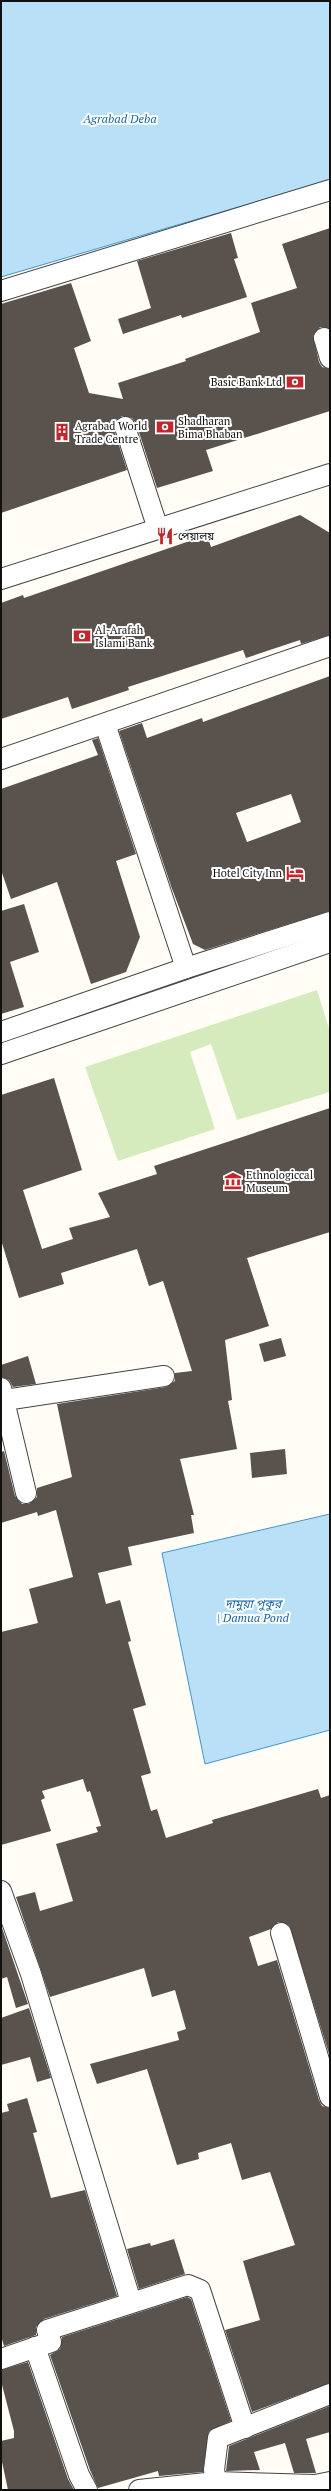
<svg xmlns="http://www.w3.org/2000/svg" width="331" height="2491" viewBox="0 0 331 2491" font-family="'PT Serif','Noto Sans Bengali',serif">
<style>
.green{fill:#d5ebbd}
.water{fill:#b9e0f7;stroke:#3f96cf}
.building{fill:#5a524d;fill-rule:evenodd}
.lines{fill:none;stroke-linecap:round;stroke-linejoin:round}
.minor-casing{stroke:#444;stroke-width:22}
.minor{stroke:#fff;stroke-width:20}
.labels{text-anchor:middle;stroke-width:4;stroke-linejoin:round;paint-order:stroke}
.poi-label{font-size:11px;fill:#111;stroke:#fff;text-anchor:start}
.water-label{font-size:12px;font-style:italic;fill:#1768a6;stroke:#fff}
</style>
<rect width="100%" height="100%" fill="#fffdf5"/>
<polygon class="green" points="317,990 330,1032 330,1092 237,1120 211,1044 190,1052 215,1129 118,1161 85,1067"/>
<g class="water">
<polygon points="1,1 330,1 330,180 1,277"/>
<polygon points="330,1514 330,1730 205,1764 162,1553"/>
</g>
<g class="building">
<polygon points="330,228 330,329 320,327 313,336 319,362 322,367 330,369 330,411 206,450 213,471 157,488 136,423 132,418 122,416 116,420 114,430 127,470 1,513 1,304 71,283 91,341 74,348 89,393 123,399 118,383 186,361 185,359 260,332 251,303 297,288 282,244"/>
<polygon points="231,233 238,258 234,259 247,297 182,318 181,315 123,334 118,319 151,308 137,261"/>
<polygon points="300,515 330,533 330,635 301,644 300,640 246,658 243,650 128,687 129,690 72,709 68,697 1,719 1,603 23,595 24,598 207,535 211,547"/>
<path d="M 330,676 L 330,911 L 205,950 L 193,944 L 171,886 L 119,731 L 142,723 L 147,738 L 202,718 L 203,722 ZM 291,794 L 301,822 L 247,842 L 236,813 Z"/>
<polygon points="98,738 136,854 116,861 140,937 126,972 91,984 57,882 11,899 1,870 1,789 98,755 92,740"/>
<polygon points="24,904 39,952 10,962 24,1007 1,1014 1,911"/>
<polygon points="54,1078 82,1170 23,1190 42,1249 73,1239 69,1228 110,1217 98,1193 157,1174 154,1166 330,1108 330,1232 247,1258 269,1326 225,1340 232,1400 228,1401 237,1449 180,1459 194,1515 191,1515 194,1533 128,1547 132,1565 98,1573 106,1604 120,1600 131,1641 128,1642 146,1705 133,1709 151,1773 141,1776 151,1811 157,1809 166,1838 213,1823 212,1820 318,1789 321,1798 330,1795 330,2057 289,1925 278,1922 271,1929 249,1937 258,1966 277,1960 319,2100 322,2106 330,2108 330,2383 252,2412 225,2330 260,2320 243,2261 295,2245 270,2172 242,2180 231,2143 198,2153 199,2159 177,2165 147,2069 97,2084 90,2064 179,2040 177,2032 186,2029 175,1990 152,1997 144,1968 50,1997 16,1897 35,1892 40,1911 73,1901 56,1844 98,1832 96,1827 101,1826 90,1791 87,1792 83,1779 42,1791 45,1798 41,1800 51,1831 1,1845 1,1632 38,1623 29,1589 73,1577 56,1510 38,1516 37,1512 1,1523 1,1452 4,1451 15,1496 22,1504 29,1504 37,1497 37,1488 72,1477 57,1404 166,1387 175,1381 175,1373 192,1371 163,1281 149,1286 137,1249 61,1273 64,1284 19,1298 1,1240 1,1095"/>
<polygon points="281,1338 286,1356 264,1362 259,1344"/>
<polygon points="28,1356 36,1384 13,1387 9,1380 1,1377 1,1365"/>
<polygon points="285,1449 287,1474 252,1478 250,1453"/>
<polygon points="1,1925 28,2004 16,2008 7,1977 1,1979"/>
<polygon points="29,2008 51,2078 37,2082 30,2057 1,2065 1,2018"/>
<polygon points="27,2098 37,2132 33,2133 51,2198 85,2190 117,2296 44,2319 36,2327 36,2335 4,2346 1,2336 1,2113 9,2111 7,2104"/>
<polygon points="174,2239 185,2274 139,2289 127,2249 150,2243 151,2246"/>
<polygon points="187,2297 191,2299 231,2421 209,2431 203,2472 159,2476 158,2471 98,2488 90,2470 50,2355 60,2349 62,2337"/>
<polygon points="28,2362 68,2479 74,2490 8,2490 1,2457 1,2441 14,2438 14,2431 1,2381 1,2370"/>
<polygon points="330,2406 330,2432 306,2439 316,2473 294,2473 285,2443 254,2452 260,2470 226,2471 229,2446"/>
</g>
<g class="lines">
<g class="minor-casing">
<g id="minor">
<polyline points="1,291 330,190"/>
<polyline points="324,338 330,358"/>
<polyline points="125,427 158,529"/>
<polyline points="1,579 330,474"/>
<polyline points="105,724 186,968"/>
<polyline points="1,759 330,646"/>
<polyline points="1,1032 186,968 330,922"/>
<polyline points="1,1054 330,942"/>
<polyline points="1,1388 26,1493"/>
<polyline points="5,1400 164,1376"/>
<polyline points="1,1891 31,1974 131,2302"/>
<polyline points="281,1933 330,2097"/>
<polyline points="35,2347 79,2475 87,2490"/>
<polyline points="1,2359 51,2342 47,2330 188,2285 200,2290 245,2428"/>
<polyline points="139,2490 216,2482 315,2485 330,2482"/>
<polyline points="218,2490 214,2470 218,2438 330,2394"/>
</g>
</g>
<use href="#minor" class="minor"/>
</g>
<defs>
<g id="bank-bare" transform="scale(1.38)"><path d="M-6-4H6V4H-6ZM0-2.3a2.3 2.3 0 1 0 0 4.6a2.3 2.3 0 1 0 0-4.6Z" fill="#c4262e" stroke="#fff" stroke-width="2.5" paint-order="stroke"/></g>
<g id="building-bare" transform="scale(1.38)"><path d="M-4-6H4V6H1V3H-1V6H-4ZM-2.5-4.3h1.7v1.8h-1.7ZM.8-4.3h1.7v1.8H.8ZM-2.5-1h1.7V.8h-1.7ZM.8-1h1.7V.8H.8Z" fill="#c4262e" stroke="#fff" stroke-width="2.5" paint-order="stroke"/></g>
<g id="restaurant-bare" transform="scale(1.38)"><path d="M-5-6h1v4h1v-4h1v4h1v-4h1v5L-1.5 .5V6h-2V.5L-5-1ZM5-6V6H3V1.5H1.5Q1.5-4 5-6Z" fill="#c4262e" stroke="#fff" stroke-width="2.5" paint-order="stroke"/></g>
<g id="hotel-bare" transform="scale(1.38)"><path d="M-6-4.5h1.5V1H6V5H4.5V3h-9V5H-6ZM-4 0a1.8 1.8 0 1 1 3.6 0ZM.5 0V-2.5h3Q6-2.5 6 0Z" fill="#c4262e" stroke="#fff" stroke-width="2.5" paint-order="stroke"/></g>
<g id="museum-bare" transform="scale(1.38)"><path d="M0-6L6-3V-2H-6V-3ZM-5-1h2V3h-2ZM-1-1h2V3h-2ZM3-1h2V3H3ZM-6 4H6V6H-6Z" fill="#c4262e" stroke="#fff" stroke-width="2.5" paint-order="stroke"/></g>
</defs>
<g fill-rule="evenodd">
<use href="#bank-bare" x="295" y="382"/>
<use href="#bank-bare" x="165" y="427"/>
<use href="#building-bare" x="62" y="432"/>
<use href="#restaurant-bare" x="165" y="536"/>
<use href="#bank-bare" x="82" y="636"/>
<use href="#hotel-bare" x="295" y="873"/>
<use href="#museum-bare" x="233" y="1181"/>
</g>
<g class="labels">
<g class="poi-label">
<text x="282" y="386" text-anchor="end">Basic Bank Ltd</text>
<text x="178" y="425">Shadharan<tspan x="178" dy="13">Bima Bhaban</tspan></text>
<text x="75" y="430">Agrabad World<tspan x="75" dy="13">Trade Centre</tspan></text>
<text x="178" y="540">পেয়ালয়</text>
<text x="95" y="634">Al-Arafah<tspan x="95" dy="13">Islami Bank</tspan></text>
<text x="282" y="877" text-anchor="end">Hotel City Inn</text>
<text x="246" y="1179">Ethnologiccal<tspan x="246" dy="13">Museum</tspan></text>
</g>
<g class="water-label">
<text x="120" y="123">Agrabad Deba</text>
<text x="253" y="1608">দামুয়া পুকুর<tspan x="253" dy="14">| Damua Pond</tspan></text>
</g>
</g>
<rect width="331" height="2491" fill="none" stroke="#111111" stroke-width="4"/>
</svg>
